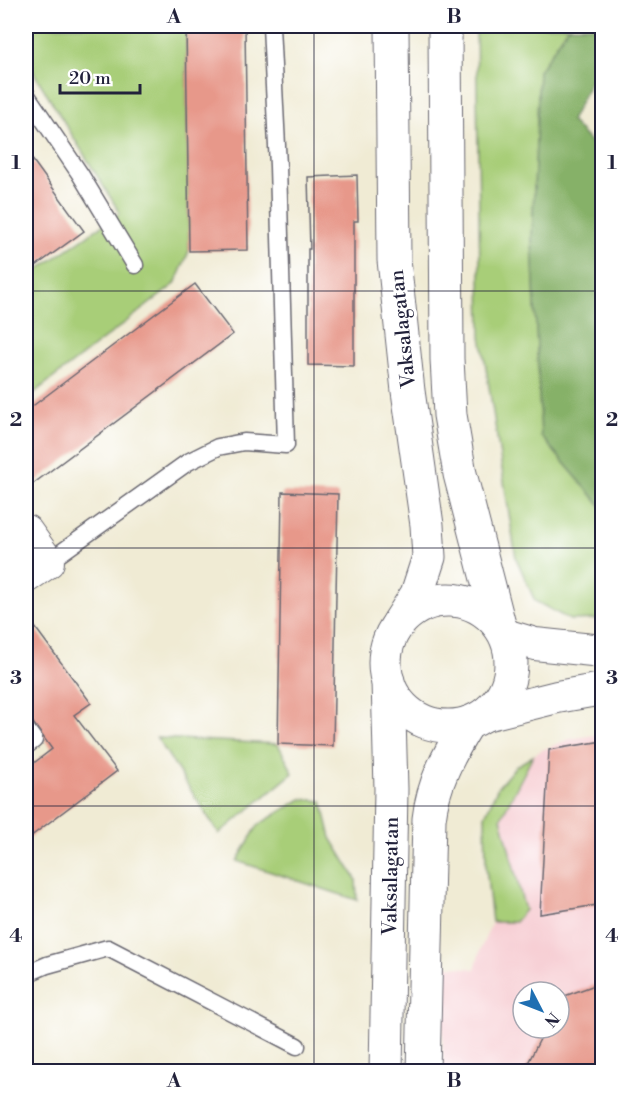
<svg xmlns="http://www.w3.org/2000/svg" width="628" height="1097" viewBox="0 0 628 1097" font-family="'Libre Bodoni',serif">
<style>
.built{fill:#f7cfd4;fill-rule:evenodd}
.green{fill:#a8ce78;stroke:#65785a;stroke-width:1.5}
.forest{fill:#86b168;stroke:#546a52;stroke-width:1.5}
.building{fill:#e7988a}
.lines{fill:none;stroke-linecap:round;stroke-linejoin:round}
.service-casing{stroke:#6a6871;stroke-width:19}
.minor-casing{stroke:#6a6871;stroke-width:34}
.secondary-casing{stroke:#6a6871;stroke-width:35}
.service{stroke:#fff;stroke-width:16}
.minor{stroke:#fff;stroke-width:32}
.secondary{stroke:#fff;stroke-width:33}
.grid{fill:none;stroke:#22223b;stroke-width:1.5;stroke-opacity:0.55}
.labels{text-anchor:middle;stroke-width:6;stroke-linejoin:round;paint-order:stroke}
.street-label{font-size:20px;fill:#22223b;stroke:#fff}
.neatline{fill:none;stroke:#22223b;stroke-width:2}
.grid-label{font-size:20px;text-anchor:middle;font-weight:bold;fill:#22223b}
</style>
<rect width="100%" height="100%" fill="#fff"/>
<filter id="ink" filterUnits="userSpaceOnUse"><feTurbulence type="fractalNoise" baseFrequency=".0167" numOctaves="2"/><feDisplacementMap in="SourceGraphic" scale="12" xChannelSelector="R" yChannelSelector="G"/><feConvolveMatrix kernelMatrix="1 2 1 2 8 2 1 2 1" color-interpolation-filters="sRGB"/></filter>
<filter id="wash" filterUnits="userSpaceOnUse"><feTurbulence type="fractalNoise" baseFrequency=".008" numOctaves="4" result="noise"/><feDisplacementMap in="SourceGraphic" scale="24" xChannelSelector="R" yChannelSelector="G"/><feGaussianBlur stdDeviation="1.35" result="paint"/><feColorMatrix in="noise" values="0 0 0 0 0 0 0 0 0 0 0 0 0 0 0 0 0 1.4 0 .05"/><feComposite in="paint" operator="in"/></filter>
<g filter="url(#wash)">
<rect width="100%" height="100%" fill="#f0ebd4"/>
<path class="built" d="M 602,734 L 602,1071 L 443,1071 L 442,965 L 475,969 L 481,948 L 492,922 L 486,867 L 485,816 L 498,787 L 516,766 L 542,750 L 570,739 ZM 523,992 L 559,992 L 559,1028 L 523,1028 Z"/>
<g class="green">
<polygon points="26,26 186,26 189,251 175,284 26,399 26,278 120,213 26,60"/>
<polygon points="476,26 569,26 539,71 532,239 541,436 602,507 602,619 570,620 535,601 516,558 481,336"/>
<polygon points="157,738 278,744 293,773 219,834"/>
<polygon points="533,756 501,818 525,910 515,922 492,922 486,867 485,816 498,787 516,766"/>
<polygon points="301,799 322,801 331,838 356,879 357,900 237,861 258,825"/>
</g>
<polygon class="forest" points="569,26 602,26 602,58 571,121 602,154 602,507 541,436 532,239 539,71"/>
<g id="blocks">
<g class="building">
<polygon points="186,26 245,26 248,250 189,251"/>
<polygon points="26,151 84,231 26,273"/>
<polygon points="357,175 358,221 354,221 354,366 308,365 308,249 310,249 308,177"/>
<polygon points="195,284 233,334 26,489 26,411"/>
<polygon points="282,492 338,494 333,746 278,744"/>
<polygon points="26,615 91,703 74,715 117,771 26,840 26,769 52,749 26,713"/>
<polygon points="603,741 603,904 540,914 549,750"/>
<polygon points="603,982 603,1071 524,1071 540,1039 535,1028 559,1028 559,998"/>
</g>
</g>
</g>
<g filter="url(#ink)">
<use href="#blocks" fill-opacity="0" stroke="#6a6871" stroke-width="1.5"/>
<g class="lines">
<g class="service-casing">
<g id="service">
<polyline points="26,94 80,174 135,265"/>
<polyline points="48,562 188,462 218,447 244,442 286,445 278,166 271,26"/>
<polyline points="26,729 34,740 26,746"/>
<polyline points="26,974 47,965 108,948 297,1046"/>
</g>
</g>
<g class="minor-casing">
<g id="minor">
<polyline points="26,531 48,562 26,577"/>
<polyline points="505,635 535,644 602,651"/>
<polyline points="485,715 557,697 602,689"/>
</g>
</g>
<g class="secondary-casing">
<g id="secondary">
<polyline points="392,26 394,260 408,391 427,525 429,557 417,594 398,624"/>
<polyline points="445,26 447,359 450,415 460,474 499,625"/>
<circle cx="448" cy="663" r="63"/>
<polyline points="386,1072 391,789 388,681"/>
<path d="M 423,1072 L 429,819 C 433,783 449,754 468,723"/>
</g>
</g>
<use href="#service" class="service"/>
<use href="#minor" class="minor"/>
<use href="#secondary" class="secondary"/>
</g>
</g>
<path class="grid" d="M 314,26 L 314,1072M 26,291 L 602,291M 26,548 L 602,548M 26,806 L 602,806"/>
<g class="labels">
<g class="street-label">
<text transform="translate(402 329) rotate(-96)" y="7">Vaksalagatan</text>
<text transform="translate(390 876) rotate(-89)" y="7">Vaksalagatan</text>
</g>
</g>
<rect width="628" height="1097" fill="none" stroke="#fff" stroke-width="66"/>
<g transform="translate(541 1010) rotate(132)"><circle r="28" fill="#ffffff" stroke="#a7a7b1" stroke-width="1.5"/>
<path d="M0-4.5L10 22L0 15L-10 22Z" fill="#1f6fb2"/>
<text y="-9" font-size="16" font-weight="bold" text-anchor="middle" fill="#22223b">N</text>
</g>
<path d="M60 84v9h80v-9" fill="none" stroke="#22223b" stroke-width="3"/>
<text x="69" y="84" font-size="18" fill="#22223b" stroke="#ffffff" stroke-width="4.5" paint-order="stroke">20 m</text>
<rect x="33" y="33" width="562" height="1031" class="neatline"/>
<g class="grid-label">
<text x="174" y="23">A</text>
<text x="454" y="23">B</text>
<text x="16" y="169">1</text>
<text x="612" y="169">1</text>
<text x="16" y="426">2</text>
<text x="612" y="426">2</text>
<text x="16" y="684">3</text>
<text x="612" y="684">3</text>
<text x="16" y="942">4</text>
<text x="612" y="942">4</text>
<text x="174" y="1087">A</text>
<text x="454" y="1087">B</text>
</g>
</svg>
